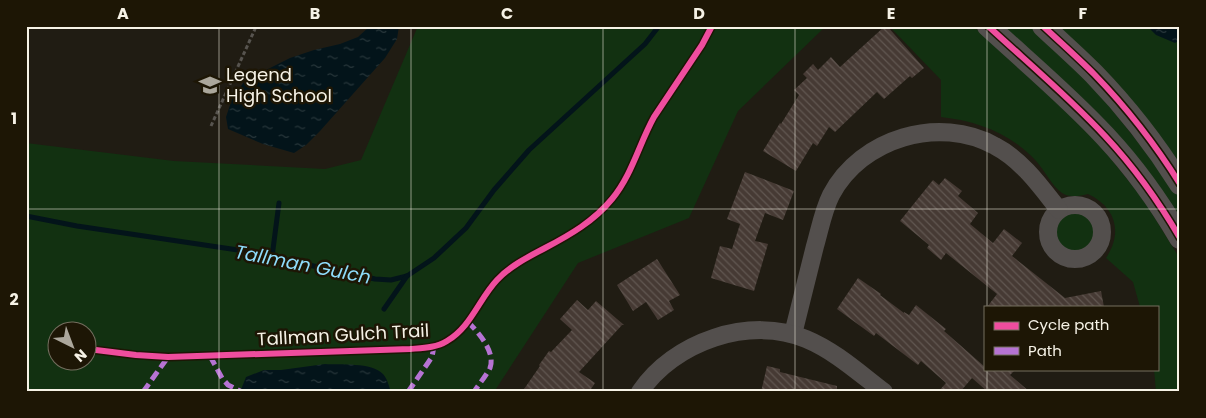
<svg xmlns="http://www.w3.org/2000/svg" width="1206" height="418" viewBox="0 0 1206 418" font-family="Poppins,sans-serif">
<style>
.green{fill:#123111;fill-rule:evenodd}
.water{fill:url(#water-ripples)}
.lines{fill:none;stroke-linecap:round;stroke-linejoin:round}
.stream{stroke:#03141a;stroke-width:5}
.building{fill:url(#building-back-hatch)}
.path{stroke:#57544f;stroke-width:3;stroke-dasharray:4 2.5;stroke-linecap:butt}
.minor{stroke:#534f4d;stroke-width:18}
.tertiary{stroke:#534f4d;stroke-width:22}
.quiet{stroke:#b673d3;stroke-width:5;stroke-dasharray:10 5;stroke-linecap:butt}
.cycleway-casing{stroke:#1d1605;stroke-width:9}
.cycleway{stroke:#ef4d9e;stroke-width:6}
.grid{fill:none;stroke:#f6f2e6;stroke-width:1;stroke-opacity:0.55}
.labels{text-anchor:middle;stroke-width:5;stroke-linejoin:round;paint-order:stroke}
.poi-label{font-size:18px;fill:#f6f2e6;stroke:#1d1605;text-anchor:start}
.street-label{font-size:18px;fill:#f6f2e6;stroke:#1d1605}
.water-label{font-size:19px;font-style:italic;fill:#8edcfb;stroke:#1d1605}
.neatline{fill:none;stroke:#f6f2e6;stroke-width:2}
.grid-label{font-size:16px;text-anchor:middle;font-weight:bold;fill:#f6f2e6}
</style>
<defs>
<pattern id="water-ripples" width="26" height="14" patternUnits="userSpaceOnUse" patternTransform="scale(1.25)"><rect width="26" height="14" fill="#03141a"/><path d="M2 4q2-2 4 0t4 0M15 11q2-2 4 0t4 0" fill="none" stroke="#28373b"/></pattern>
<pattern id="building-back-hatch" width="6" height="6" patternUnits="userSpaceOnUse" patternTransform="scale(1.25)"><rect width="6" height="6" fill="#463a34"/><path d="M-1 5l2 2M0 0l6 6M5-1l2 2" fill="none" stroke="#615751"/></pattern>
</defs>
<rect width="100%" height="100%" fill="#201c13"/>
<g class="green">
<path d="M 418,26 L 826,26 L 738,111 L 689,218 L 578,263 L 494,392 L 26,392 L 26,143 L 174,161 L 325,169 L 361,160 ZM 58,330 L 88,330 L 88,360 L 58,360 Z"/>
<path d="M 889,26 L 973,26 L 1081,125 L 1103,149 L 1143,199 L 1177,254 L 1180,258 L 1180,392 L 1156,392 L 1154,369 L 1157,369 L 1157,307 L 1140,307 L 1133,282 L 1106,258 C 1123,233 1116,207 1088,194 C 1080,196 1070,198 1062,193 C 1052,186 1045,171 1037,162 C 1012,134 978,121 941,117 L 941,80 Z"/>
<polygon points="996,26 1034,26 1078,67 1176,190 1180,196 1180,227"/>
<polygon points="1056,26 1180,26 1180,165"/>
<circle cx="1075" cy="232" r="20"/>
</g>
<g class="water">
<polygon points="370,26 399,26 397,39 385,58 320,131 306,145 294,153 263,144 228,129 226,117 232,99 244,82 268,69 290,58 314,50 340,44 358,37"/>
<polygon points="1147,26 1180,26 1180,40 1175,43 1156,35"/>
<path d="M 325,364 C 340,365 372,362 383,374 C 387,378 389,386 391,392 L 240,392 L 246,377 L 264,370 L 281,370 Z"/>
</g>
<g class="lines">
<g class="stream">
<polyline points="26,216 77,226 238,250 375,279 391,280 407,276 434,258 466,228 494,190 529,150 645,44 659,26"/>
<polyline points="272,257 279,203"/>
<polyline points="384,309 407,276"/>
</g>
</g>
<g class="building">
<polygon points="885,26 887,26 924,68 912,78 910,76 884,99 877,92 835,132 829,127 817,146 813,143 796,171 763,151 780,123 781,124 799,95 794,90 807,78 803,74 813,64 818,70 831,57 840,67"/>
<polygon points="745,172 794,191 783,220 765,213 755,241 768,244 754,291 711,278 720,246 732,249 740,224 727,219"/>
<polygon points="945,178 962,191 958,196 978,213 970,224 993,243 1004,229 1022,243 1012,256 1065,298 1101,291 1104,307 987,307 997,294 946,253 941,260 927,248 929,245 900,221 933,180 939,185"/>
<polygon points="657,259 680,295 669,301 674,310 658,320 646,302 633,311 617,285"/>
<polygon points="858,278 881,294 880,295 904,313 904,312 909,315 916,305 946,329 944,331 985,367 985,369 1016,369 1010,375 1030,392 988,392 972,378 960,392 938,392 946,383 921,361 918,365 876,333 874,336 837,309"/>
<polygon points="577,300 588,310 596,301 624,325 622,325 579,372 595,383 589,392 522,392 540,366 539,365 549,351 551,352 572,330 560,319"/>
<polygon points="767,366 780,369 780,372 837,386 837,392 761,392"/>
</g>
<g class="lines">
<polyline class="path" points="211,126 255,29 249,26"/>
<g class="minor">
<circle cx="1075" cy="232" r="27"/>
<path d="M 793,334 C 800,305 808,275 815,246 C 820,229 823,211 831,195 C 861,138 939,115 995,146 C 1022,160 1041,187 1059,210"/>
<path d="M 640,392 C 673,342 750,315 806,339 C 835,351 859,373 884,392"/>
</g>
<g class="tertiary">
<path d="M 988,26 C 1027,62 1069,97 1105,136 C 1134,167 1159,202 1180,238"/>
<path d="M 1043,26 C 1060,42 1077,57 1094,74 C 1126,107 1155,144 1180,184"/>
</g>
<g class="quiet">
<path d="M 468,322 C 478,332 496,352 490,368 C 486,376 479,384 474,392"/>
<polyline points="210,356 222,378 228,385 242,392"/>
<polyline points="143,392 168,357"/>
<polyline points="408,392 432,357 434,346"/>
</g>
<g class="cycleway-casing">
<g id="cycleway">
<path d="M 988,26 C 1027,62 1069,97 1105,136 C 1134,167 1159,202 1180,238"/>
<path d="M 1043,26 C 1060,42 1077,57 1094,74 C 1126,107 1155,144 1180,184"/>
<path d="M 88,349 L 136,355 L 168,357 L 410,349 C 422,348 436,348 447,341 C 471,327 479,299 497,280 C 510,266 528,257 545,248 C 570,235 594,221 612,199 C 632,175 639,144 654,117 L 702,45 L 712,26"/>
</g>
</g>
<use href="#cycleway" class="cycleway"/>
</g>
<path class="grid" d="M 219,26 L 219,392M 411,26 L 411,392M 603,26 L 603,392M 795,26 L 795,392M 987,26 L 987,307M 26,209 L 1180,209M 987,369 L 987,392"/>
<defs>
<g id="school-bare" transform="scale(1.725)"><path d="M0-5L7-2L0 1L-7-2ZM-4 1L0 2.5L4 1V4Q0 6-4 4Z" fill="#aba79c" stroke="#1d1605" stroke-width="2.5" paint-order="stroke"/></g>
</defs>
<g fill-rule="evenodd">
<use href="#school-bare" x="210" y="85"/>
</g>
<g class="labels">
<g class="poi-label">
<text x="226" y="81">Legend<tspan x="226" dy="21">High School</tspan></text>
</g>
<g class="street-label">
<text transform="translate(343 335) rotate(-3)" y="6">Tallman Gulch Trail</text>
</g>
<g class="water-label">
<text transform="translate(303 264) rotate(11)" y="7">Tallman Gulch</text>
</g>
</g>
<rect width="1206" height="418" fill="none" stroke="#1d1605" stroke-width="55"/>
<rect x="984" y="306" width="175" height="65" fill="#1d1605" stroke="#746e5f"/>
<rect x="994" y="322" width="25" height="8" fill="#ef4d9e" stroke="#746e5f"/>
<text x="1028" y="330" font-size="15" fill="#f6f2e6">Cycle path</text>
<rect x="994" y="347" width="25" height="8" fill="#b673d3" stroke="#746e5f"/>
<text x="1028" y="356" font-size="15" fill="#f6f2e6">Path</text>
<g transform="translate(72 346) rotate(138)"><circle r="24" fill="#1d1605" stroke="#746e5f"/>
<path d="M0-4L9 19L0 12L-9 19Z" fill="#aba79c"/>
<text y="-8" font-size="14" font-weight="bold" text-anchor="middle" fill="#f6f2e6">N</text>
</g>
<rect x="28" y="28" width="1150" height="362" class="neatline"/>
<g class="grid-label">
<text x="123" y="19">A</text>
<text x="315" y="19">B</text>
<text x="507" y="19">C</text>
<text x="699" y="19">D</text>
<text x="891" y="19">E</text>
<text x="1083" y="19">F</text>
<text x="14" y="124">1</text>
<text x="14" y="305">2</text>
</g>
</svg>
